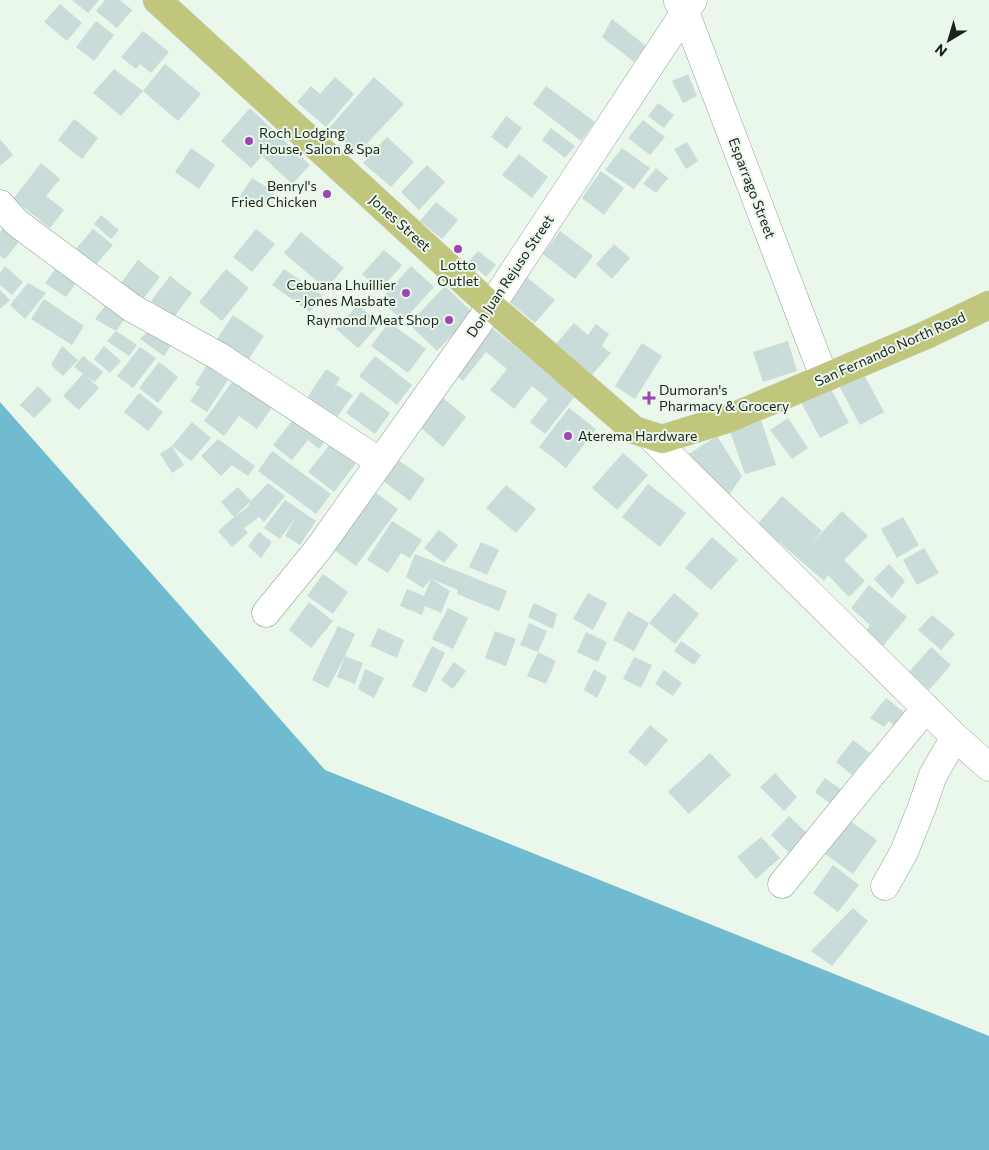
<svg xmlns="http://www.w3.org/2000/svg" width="989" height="1150" viewBox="0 0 989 1150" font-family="Commissioner,sans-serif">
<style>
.water{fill:#70bbcf}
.building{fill:#cadcd9}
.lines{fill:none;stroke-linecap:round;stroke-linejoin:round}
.minor-casing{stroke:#95a196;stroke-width:29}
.major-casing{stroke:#d6d7d6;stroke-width:29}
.minor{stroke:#fff;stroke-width:28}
.major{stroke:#c0c77d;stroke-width:28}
.poi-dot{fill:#9b46b4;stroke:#eaf7eb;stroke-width:2}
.labels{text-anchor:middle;stroke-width:4;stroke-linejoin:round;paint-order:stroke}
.poi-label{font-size:14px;fill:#1d221d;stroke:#eaf7eb;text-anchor:start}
.street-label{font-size:14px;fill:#1d221d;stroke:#eaf7eb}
</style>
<rect width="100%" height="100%" fill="#eaf7eb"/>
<polygon class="water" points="0,402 325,770 989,1036 989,1150 0,1150"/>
<g class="building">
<polygon points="72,0 99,0 88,13"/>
<polygon points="105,0 120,0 132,10 117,28 96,11"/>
<polygon points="60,4 82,23 67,41 44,22"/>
<polygon points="612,19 646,46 634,62 602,37"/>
<polygon points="96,21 114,35 94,61 76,47"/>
<polygon points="143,31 169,52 151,73 140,64 136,69 121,57"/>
<polygon points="165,64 201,94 178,121 143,91"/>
<polygon points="114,69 143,91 121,116 93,93"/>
<polygon points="688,74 697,96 683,103 672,81"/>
<polygon points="335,77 354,94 326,127 297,102 311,86 320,94"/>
<polygon points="374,77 404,104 357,154 329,128"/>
<polygon points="546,86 595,122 581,141 533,104"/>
<polygon points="658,103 674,115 664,128 648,116"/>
<polygon points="250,108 310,165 292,184 262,156 251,168 221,141"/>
<polygon points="506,116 522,128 507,149 491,137"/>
<polygon points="74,119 98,138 82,159 58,140"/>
<polygon points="643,120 665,137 650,155 628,138"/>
<polygon points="551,128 575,146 565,158 542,140"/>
<polygon points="387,137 414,162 391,187 363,163"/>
<polygon points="0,139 13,155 0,166"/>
<polygon points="687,142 698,161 686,169 674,149"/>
<polygon points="191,148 215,165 199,189 175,172"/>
<polygon points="622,148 650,168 634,189 605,170"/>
<polygon points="519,154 548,177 532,198 502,175"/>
<polygon points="41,163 60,179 46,196 64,210 50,228 13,199"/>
<polygon points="427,165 445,182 419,210 401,192"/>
<polygon points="656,168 668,178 656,193 643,184"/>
<polygon points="601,171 624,188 604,215 582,198"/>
<polygon points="252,178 273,191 261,209 240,196"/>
<polygon points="436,202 458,220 442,239 420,221"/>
<polygon points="101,215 119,230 111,239 94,224"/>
<polygon points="5,225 22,238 5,259 0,256 0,232"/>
<polygon points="93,229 113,245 94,267 74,251"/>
<polygon points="256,229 275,244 252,272 233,257"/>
<polygon points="560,231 593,256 575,279 543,254"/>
<polygon points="301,232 344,268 326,289 284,253"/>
<polygon points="614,244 630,258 612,279 596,264"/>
<polygon points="384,250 402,265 380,290 362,274"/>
<polygon points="478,251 496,265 486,277 469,262"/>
<polygon points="138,260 160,277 140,303 118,287"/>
<polygon points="59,264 79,279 66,297 45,283"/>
<polygon points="5,266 23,282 12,295 0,285 0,273"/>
<polygon points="411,266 434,287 403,321 380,300"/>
<polygon points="226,269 249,288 222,321 199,302"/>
<polygon points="284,269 322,295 310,312 272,285"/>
<polygon points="524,275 555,300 535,323 505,298"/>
<polygon points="170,276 192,293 174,317 151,301"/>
<polygon points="28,283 46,293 25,319 10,305"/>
<polygon points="445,286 473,313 437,351 409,324"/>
<polygon points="0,290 10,300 0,309"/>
<polygon points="44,299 84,326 72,345 31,319"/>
<polygon points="108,302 127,316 116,331 95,319"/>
<polygon points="358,305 380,324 358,348 336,329"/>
<polygon points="233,315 264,336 246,363 215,342"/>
<polygon points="389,322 426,349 408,373 371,346"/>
<polygon points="574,323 588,335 596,324 609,334 602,346 611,353 592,375 556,344"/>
<polygon points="152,327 173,342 164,356 140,339"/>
<polygon points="492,328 576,395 545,434 530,422 548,399 532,386 514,409 490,390 507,369 486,352 463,381 455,374"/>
<polygon points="116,331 137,345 129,356 107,341"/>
<polygon points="788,341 797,371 763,382 753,352"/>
<polygon points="642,343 662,356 635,399 615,386"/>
<polygon points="62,346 78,360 63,376 51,365"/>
<polygon points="104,346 121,361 110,373 94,359"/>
<polygon points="140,347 156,358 133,388 117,376"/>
<polygon points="83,356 103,372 95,382 87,377 99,388 79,410 63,396 83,374 74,367"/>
<polygon points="375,356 412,385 397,405 359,376"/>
<polygon points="159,362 178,377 158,403 139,388"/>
<polygon points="207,365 228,380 207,412 190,401 200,387 195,384"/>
<polygon points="326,369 340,378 333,390 337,385 353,395 337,417 307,398"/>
<polygon points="862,371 884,412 860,425 838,384"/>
<polygon points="237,375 275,403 257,429 239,416 224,436 204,421"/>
<polygon points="38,386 52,400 34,418 20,405"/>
<polygon points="830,387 849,423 820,438 801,402"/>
<polygon points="361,392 390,413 375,434 346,413"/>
<polygon points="139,393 163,412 148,431 124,412"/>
<polygon points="442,397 466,417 443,447 419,426"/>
<polygon points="569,408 596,429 566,468 539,447"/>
<polygon points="299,412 329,436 319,449 308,440 292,460 273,445"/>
<polygon points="759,414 776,465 745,474 727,423"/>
<polygon points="788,418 808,448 792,459 770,430"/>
<polygon points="192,422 211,438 191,461 172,446 184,465 172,473 160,454 172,446"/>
<polygon points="717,436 742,476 725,501 679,460"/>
<polygon points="218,439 255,466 248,476 232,465 221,476 201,456"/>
<polygon points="331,443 357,462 334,492 308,472"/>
<polygon points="272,451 331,494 316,514 258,471"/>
<polygon points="623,453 648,475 617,510 592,488"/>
<polygon points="394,457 425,479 410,501 379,478"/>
<polygon points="268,483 285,496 264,522 259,517 244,528 248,533 232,547 218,531 234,517 221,502 238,487 251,501 234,517 247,508 251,501"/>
<polygon points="648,484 686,513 660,547 622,517"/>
<polygon points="506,485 536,509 516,533 486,508"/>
<polygon points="375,492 398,509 356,566 333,549"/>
<polygon points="782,496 822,531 810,545 842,511 868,536 844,560 865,581 849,597 828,575 824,581 779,542 776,547 755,527"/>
<polygon points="285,500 316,521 300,545 285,536 296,517 280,539 264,528"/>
<polygon points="903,517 919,545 897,558 881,529"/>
<polygon points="392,521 422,540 410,558 401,553 388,573 367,560"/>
<polygon points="439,530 458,545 444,563 424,548"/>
<polygon points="259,532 272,542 261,558 248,546"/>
<polygon points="712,537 738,560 711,590 685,568"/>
<polygon points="481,542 499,550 487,575 469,567"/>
<polygon points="924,548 939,573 917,585 903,560"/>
<polygon points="415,554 507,591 499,611 457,594 458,590 431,579 450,591 441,613 425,606 422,615 400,606 407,589 424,596 431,579 423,588 406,577"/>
<polygon points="889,564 905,581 892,598 874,579"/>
<polygon points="323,574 348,592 333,614 307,596"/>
<polygon points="869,585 907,617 882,647 865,634 870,625 851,608"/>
<polygon points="588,593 607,603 593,630 573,619"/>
<polygon points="674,593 699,614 675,644 649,623"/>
<polygon points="309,602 333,621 311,648 289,630"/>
<polygon points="534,603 557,614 553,629 528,617"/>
<polygon points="448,608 468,618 453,649 432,639"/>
<polygon points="628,611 649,623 634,651 613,640"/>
<polygon points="932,615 955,634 941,650 918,630"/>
<polygon points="529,623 547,631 538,652 520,645"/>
<polygon points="338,626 355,634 345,656 363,663 355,684 337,677 345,656 328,688 312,680"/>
<polygon points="378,628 404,640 397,658 370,646"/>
<polygon points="495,631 516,639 506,666 485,658"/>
<polygon points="586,632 607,642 598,662 577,652"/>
<polygon points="681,641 701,655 694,665 674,651"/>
<polygon points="432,646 445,653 426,693 412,686"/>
<polygon points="931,647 951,665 929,690 909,672"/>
<polygon points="538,652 556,661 546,684 527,676"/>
<polygon points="634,657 652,665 641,688 623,679"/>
<polygon points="454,662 466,671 453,689 441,680"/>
<polygon points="365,669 384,678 374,698 358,689"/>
<polygon points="594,669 607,677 597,698 584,690"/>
<polygon points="664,670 682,683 673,696 655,684"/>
<polygon points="886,698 904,712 893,725 889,721 884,727 870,718"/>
<polygon points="650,725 668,740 646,766 628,752"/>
<polygon points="853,740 870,753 852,775 836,762"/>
<polygon points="710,753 731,775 689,814 668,792"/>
<polygon points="775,773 797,797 784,811 760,787"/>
<polygon points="825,778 846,793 835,807 815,792"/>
<polygon points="789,816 812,838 794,858 771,835"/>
<polygon points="846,818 877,840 853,874 821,851"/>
<polygon points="761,837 780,858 756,879 737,857"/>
<polygon points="833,865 859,885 838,912 813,893"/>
<polygon points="853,908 868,921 832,966 811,951"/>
</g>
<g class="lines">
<g class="minor-casing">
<g id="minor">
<polyline points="678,2 685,12 824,377"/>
<polyline points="0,204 17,223 132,308 220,357 380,462"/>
<polyline points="650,436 955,737 989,767"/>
<polyline points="266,613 319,548 491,306 693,0"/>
<polyline points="782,884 926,708"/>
<polyline points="885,886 904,852 922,807 933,775 955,737"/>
</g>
</g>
<g class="major-casing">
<polyline id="major" points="157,0 491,306 634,430 662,439 730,418 926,335 989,305"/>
</g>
<use href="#minor" class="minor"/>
<use href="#major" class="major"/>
</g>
<g class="poi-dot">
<circle cx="249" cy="141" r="5"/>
<circle cx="327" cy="194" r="5"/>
<circle cx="458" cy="249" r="5"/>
<circle cx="406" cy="293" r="5"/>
<circle cx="449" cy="320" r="5"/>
<path d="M646.5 390.5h5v5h5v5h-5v5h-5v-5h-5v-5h5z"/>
<circle cx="568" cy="436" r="5"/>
</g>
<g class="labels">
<g class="poi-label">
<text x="259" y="138">Roch Lodging<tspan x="259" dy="16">House, Salon &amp; Spa</tspan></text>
<text x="317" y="191" text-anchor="end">Benryl's<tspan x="317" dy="16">Fried Chicken</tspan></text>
<text x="458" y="270" text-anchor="middle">Lotto<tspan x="458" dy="16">Outlet</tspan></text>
<text x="396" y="290" text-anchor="end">Cebuana Lhuillier<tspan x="396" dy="16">- Jones Masbate</tspan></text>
<text x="439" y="325" text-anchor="end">Raymond Meat Shop</text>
<text x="659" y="395">Dumoran's<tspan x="659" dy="16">Pharmacy &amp; Grocery</tspan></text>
<text x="578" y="441">Aterema Hardware</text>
</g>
<g class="street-label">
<text transform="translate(752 188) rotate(69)" y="5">Esparrago Street</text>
<text transform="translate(400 223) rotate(42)" y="5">Jones Street</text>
<text transform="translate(510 276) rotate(-56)" y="5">Don Juan Rejuso Street</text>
<text transform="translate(890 349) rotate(-24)" y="5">San Fernando North Road</text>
</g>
</g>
<g transform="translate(949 40) rotate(218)" stroke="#eaf7eb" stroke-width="4" paint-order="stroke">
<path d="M0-4L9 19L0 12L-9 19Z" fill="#1d221d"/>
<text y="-8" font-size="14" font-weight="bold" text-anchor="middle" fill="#1d221d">N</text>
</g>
</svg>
